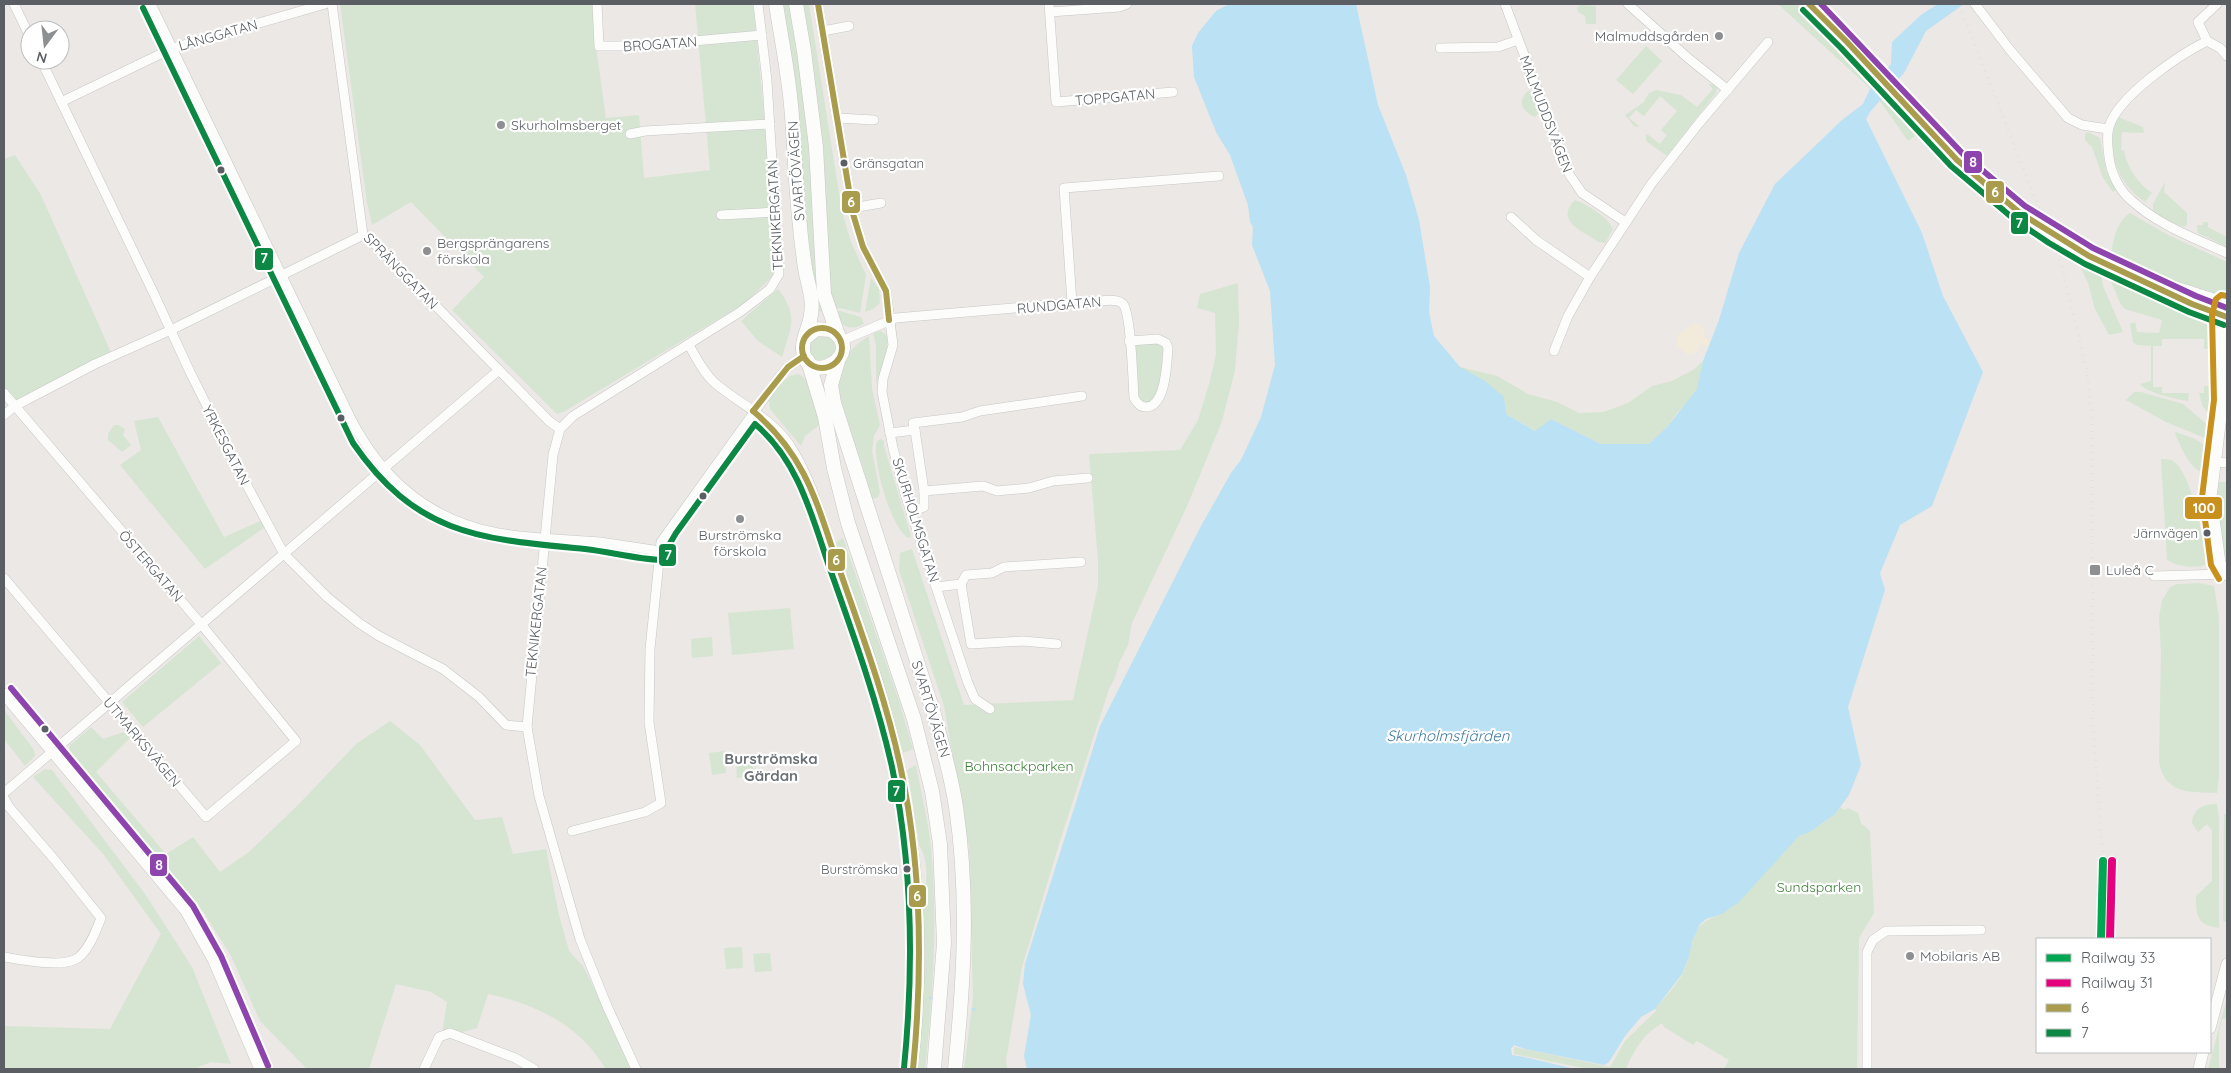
<svg xmlns="http://www.w3.org/2000/svg" width="2231" height="1073" viewBox="0 0 2231 1073" font-family="Quicksand,sans-serif">
<style>
.green{fill:#d6e5d1}
.sand{fill:#f2eadb}
.water{fill:#bae1f4}
.lines{fill:none;stroke-linecap:round;stroke-linejoin:round}
.stream{stroke:#bae1f4;stroke-width:2.5}
.minor-casing{stroke:#c7c7c7;stroke-width:10}
.tertiary-casing{stroke:#c7c7c7;stroke-width:12}
.secondary-casing{stroke:#c7c7c6;stroke-width:15}
.minor{stroke:#fcfcfb;stroke-width:9}
.tertiary{stroke:#fcfcfb;stroke-width:11}
.secondary{stroke:#fcfcfb;stroke-width:14}
.rail{stroke:#e2e1e2;stroke-width:2.5;stroke-dasharray:1 6;stroke-linecap:butt}
.secondary-bridge-casing{stroke:#c7c7c6;stroke-width:15;stroke-linecap:butt}
.secondary-bridge{stroke:#fcfcfb;stroke-width:14}
.bus-1-casing{stroke:#fff;stroke-width:10}
.bus-2-casing{stroke:#fff;stroke-width:10}
.bus-3-casing{stroke:#fff;stroke-width:10}
.bus-4-casing{stroke:#fff;stroke-width:10}
.bus-1{stroke:#aa9c4d;stroke-width:6}
.bus-2{stroke:#0c8844;stroke-width:6}
.bus-3{stroke:#8e44ad;stroke-width:6}
.bus-4{stroke:#c8911e;stroke-width:6}
.rail-1-casing{stroke:#fff;stroke-width:11}
.rail-2-casing{stroke:#fff;stroke-width:11}
.rail-1{stroke:#00a651;stroke-width:8}
.rail-2{stroke:#e5007d;stroke-width:8}
.poi-dot{fill:#8d8f90;stroke:#fff;stroke-width:2}
.bus-dot{fill:#5b5f63;stroke:#fff;stroke-width:2}
.labels{text-anchor:middle;stroke-width:4.5;stroke-linejoin:round;paint-order:stroke}
.bus-label{font-size:13px;fill:#5b5f63;stroke:#fff;text-anchor:end}
.street-label{font-size:14px;fill:#5b5f63;stroke:#fff}
.poi-label{font-size:14px;fill:#5b5f63;stroke:#fff;text-anchor:start}
.park-label{font-size:14px;fill:#3e8339;stroke:#fff}
.water-label{font-size:15px;font-style:italic;fill:#417ba2;stroke:#fff}
.neighbourhood-label{font-size:15px;font-weight:bold;fill:#6c7175;stroke:#fff}
.line-badge{stroke:#fff;stroke-width:2}
.badge-label{font-size:14px;text-anchor:middle;font-weight:bold;fill:#fff}
</style>
<rect width="100%" height="100%" fill="#ebe8e5"/>
<g class="green">
<polygon points="340,4 593,4 596,47 606,118 639,115 644,178 710,170 695,4 753,4 765,122 775,274 745,303 565,411 557,414 452,310 484,277 411,202 372,225 367,203"/>
<polygon points="783,4 789,4 805,104 824,311 816,312 806,234 798,105"/>
<polygon points="801,4 809,4 842,212 851,242 866,275 860,313 840,308 832,309"/>
<polygon points="1778,4 1796,4 1865,72 1919,133 1908,141 1873,91"/>
<polygon points="1582,5 1596,6 1596,24 1586,24 1585,16 1578,12 1577,7"/>
<polygon points="1646,46 1662,61 1633,94 1616,80"/>
<polygon points="1708,84 1711,84 1717,87 1716,93 1667,156 1646,141 1646,135 1647,134 1660,144 1667,135 1661,130 1677,111 1660,96 1644,116 1636,110 1629,118 1639,126 1638,127 1634,126 1625,115 1644,102 1649,93 1656,90 1681,95 1697,107 1713,89"/>
<path d="M 1528,91 L 1530,91 L 1538,113 L 1535,117 C 1523,112 1516,102 1528,91 Z"/>
<path d="M 2118,117 L 2143,127 L 2144,133 L 2122,132 L 2121,150 L 2124,151 C 2127,167 2138,184 2152,193 L 2145,202 C 2117,183 2104,149 2118,117 Z"/>
<polygon points="2088,132 2100,138 2106,170 2116,190 2113,192 2103,178 2092,147 2085,140 2085,134"/>
<polygon points="15,155 41,195 113,357 16,405 4,391 4,159"/>
<polygon points="2165,182 2164,192 2187,213 2187,224 2184,227 2166,221 2153,212 2153,204"/>
<path d="M 1575,200 C 1588,205 1608,217 1613,229 L 1605,243 L 1599,242 C 1583,231 1554,221 1575,200 Z"/>
<path d="M 2130,213 L 2168,235 L 2227,262 L 2227,300 C 2187,291 2148,278 2110,260 C 2113,243 2115,223 2130,213 Z"/>
<polygon points="2203,222 2208,222 2208,227 2227,237 2227,247 2198,233 2197,225 2203,225"/>
<polygon points="2075,256 2100,268 2103,286 2123,332 2109,335 2095,309 2088,283"/>
<path d="M 2107,272 L 2144,288 L 2167,303 L 2199,318 L 2209,327 L 2215,339 L 2215,349 L 2219,361 L 2218,412 L 2206,411 L 2202,405 L 2199,393 L 2204,393 L 2204,386 L 2215,386 L 2215,349 L 2204,349 L 2204,339 L 2162,339 L 2162,346 L 2153,346 L 2153,387 L 2162,387 L 2162,393 L 2189,393 L 2188,401 C 2178,400 2145,392 2140,384 L 2151,381 L 2151,346 L 2137,345 L 2133,342 L 2130,324 L 2135,322 L 2137,332 L 2159,333 L 2162,320 L 2125,309 L 2120,303 Z"/>
<polygon points="871,278 879,289 880,303 873,309 865,312"/>
<polygon points="1238,283 1239,323 1235,370 1222,421 1188,504 1132,623 1128,645 1119,663 1115,678 1109,689 1060,841 1022,967 1006,1060 1007,1069 964,1069 973,999 969,848 944,706 899,570 900,553 912,549 964,705 1073,700 1098,586 1098,560 1089,454 1180,450 1198,420 1209,384 1216,354 1215,313 1197,308 1200,294"/>
<path d="M 778,289 C 799,316 791,327 782,357 L 758,341 L 741,321 Z"/>
<path d="M 840,311 L 861,317 L 864,324 C 849,332 842,326 833,313 Z"/>
<polygon points="881,331 887,336 887,353 876,384 876,346 873,333"/>
<circle cx="822" cy="348" r="13"/>
<path d="M 869,336 L 872,389 L 880,425 L 874,436 L 872,451 L 880,493 L 877,498 L 871,499 C 868,486 865,472 860,459 C 843,416 817,367 869,336 Z"/>
<polygon points="1129,340 1166,344 1167,358 1154,405 1137,403"/>
<polygon points="1703,361 1698,389 1691,399 1677,413 1668,426 1649,444 1601,444 1551,419 1536,431 1506,414 1460,367 1497,376 1528,394 1557,402 1579,413 1604,412 1628,403 1652,386 1672,381 1693,370"/>
<path d="M 798,374 C 815,381 817,409 819,425 L 805,436 L 801,446 L 770,409 L 769,401 L 777,386 L 790,376 Z"/>
<polygon points="2134,392 2141,392 2183,404 2211,428 2210,440 2166,422 2126,400"/>
<polygon points="158,417 224,537 265,519 268,525 205,569 120,465 141,450 134,421"/>
<polygon points="114,425 118,425 125,429 123,435 131,445 122,452 108,440 108,434"/>
<path d="M 2176,432 L 2195,439 L 2208,447 L 2203,472 C 2189,469 2181,446 2175,434 Z"/>
<path d="M 881,439 L 884,441 L 884,446 L 911,536 L 909,538 C 892,532 871,458 877,441 Z"/>
<path d="M 2161,459 C 2165,459 2170,459 2173,461 C 2191,471 2206,545 2205,565 C 2192,569 2178,566 2167,560 Z"/>
<polygon points="2218,482 2227,482 2227,556 2224,556 2216,494"/>
<polygon points="843,538 899,701 913,749 903,753 863,620 835,543"/>
<path d="M 2199,583 L 2214,586 L 2219,618 L 2219,776 L 2217,793 C 2191,792 2165,795 2159,762 L 2161,652 L 2159,617 L 2162,601 L 2170,587 L 2178,584 Z"/>
<polygon points="790,608 794,649 732,655 728,613"/>
<polygon points="199,636 221,663 143,727 122,702"/>
<polygon points="712,637 713,656 692,658 691,639"/>
<polygon points="4,710 34,750 35,756 25,766 4,739"/>
<path d="M 390,721 L 420,745 L 475,820 L 502,817 L 513,854 L 546,849 L 559,915 L 569,951 L 583,966 L 635,1069 L 606,1069 C 599,1059 591,1047 582,1039 C 557,1015 521,1000 488,994 L 477,1028 L 455,1034 L 442,1034 L 447,1002 L 431,992 L 396,984 L 369,1069 L 307,1069 L 260,1021 L 231,956 L 204,913 L 87,776 L 69,752 L 70,745 L 91,727 L 103,739 L 124,732 L 130,738 L 96,772 L 166,854 L 193,837 L 220,872 L 249,852 L 299,804 L 356,744 Z"/>
<polygon points="724,751 726,773 712,775 709,753"/>
<polygon points="752,757 754,776 737,778 736,758"/>
<path d="M 916,765 C 921,792 928,820 931,848 C 938,921 933,997 925,1069 L 918,1069 L 925,963 L 923,893 C 929,879 927,857 919,845 L 907,770 Z"/>
<polygon points="45,769 52,770 145,894 192,967 231,1064 211,1062 194,1069 4,1069 4,1026 110,1029 161,934 104,855 33,777"/>
<path d="M 2217,804 L 2219,818 L 2219,928 C 2197,925 2196,916 2196,896 L 2212,881 L 2212,830 L 2207,824 L 2198,832 L 2192,823 C 2193,808 2204,804 2217,804 Z"/>
<path d="M 1840,807 L 1844,810 L 1848,808 L 1858,813 L 1861,823 L 1870,831 L 1874,913 L 1859,938 L 1857,1069 L 1724,1069 L 1729,1060 L 1697,1041 L 1693,1045 L 1664,1027 L 1662,1023 C 1644,1034 1634,1049 1626,1069 L 1588,1069 L 1514,1054 L 1514,1047 L 1610,1067 L 1625,1041 L 1656,1011 L 1655,1009 C 1664,998 1675,987 1682,975 C 1698,946 1682,927 1722,914 L 1799,836 C 1814,830 1830,820 1840,807 Z"/>
<polygon points="2224,814 2227,814 2227,923 2223,921"/>
<polygon points="742,947 743,968 726,969 724,948"/>
<polygon points="770,953 772,971 755,972 753,954"/>
<polygon points="2227,998 2227,1018 2222,1019 2219,1031 2219,1069 2208,1069"/>
</g>
<polygon class="sand" points="1693,324 1700,324 1704,328 1705,337 1710,341 1708,347 1701,344 1697,352 1687,355 1676,345 1677,335"/>
<polygon class="water" points="1229,4 1356,4 1378,105 1406,175 1419,220 1430,287 1429,312 1434,336 1460,367 1485,381 1504,397 1506,414 1535,431 1551,419 1601,444 1649,444 1668,426 1697,389 1703,361 1719,320 1739,253 1775,184 1842,120 1863,104 1871,87 1891,64 1892,42 1922,14 1938,4 1964,4 1926,31 1904,73 1870,112 1866,119 1922,233 1943,296 1983,372 1932,506 1900,525 1880,573 1885,590 1848,707 1861,765 1849,795 1835,814 1810,832 1799,836 1739,902 1722,914 1706,919 1700,924 1692,941 1689,957 1682,974 1655,1009 1641,1017 1625,1036 1609,1062 1604,1065 1525,1049 1514,1045 1511,1049 1512,1055 1524,1057 1575,1069 1027,1069 1024,1056 1031,1015 1023,984 1025,964 1100,726 1201,526 1231,473 1241,460 1261,417 1275,365 1270,291 1252,245 1253,227 1250,222 1248,205 1230,155 1216,132 1194,77 1192,46 1198,33 1216,11"/>
<g class="lines">
<g class="stream">
<polyline points="930,998 932,998"/>
<polyline points="973,1009 974,1010"/>
</g>
<g class="minor-casing">
<g id="minor">
<polyline points="14,4 30,37"/>
<path d="M 151,4 L 351,419 C 383,480 429,520 498,533 C 532,539 566,539 600,542 C 620,545 640,548 660,551"/>
<polyline points="332,4 363,235 378,247 549,421 560,429"/>
<polyline points="597,4 599,46 636,46 762,35"/>
<polyline points="818,4 853,214 863,247 886,291 893,345 883,379 882,392 893,448 906,497 968,683 975,699 990,709"/>
<polyline points="1049,4 1056,102 1173,92"/>
<polyline points="1505,4 1569,174 1582,193 1625,222"/>
<polyline points="1628,4 1688,58 1728,90"/>
<polyline points="1975,4 2010,50 2068,118 2082,125 2108,129"/>
<polyline points="1050,12 1119,7 1127,4"/>
<polyline points="823,31 849,26"/>
<polyline points="2207,41 2198,22 2217,4"/>
<polyline points="1440,48 1498,47 1518,40"/>
<path d="M 2227,56 L 2220,48 L 2207,41 C 2179,55 2118,96 2109,127 C 2106,136 2108,148 2109,157 C 2111,173 2119,190 2131,200 C 2158,225 2194,238 2227,253"/>
<polyline points="41,60 154,294 190,372 243,478 284,554 327,597 359,623 379,636 443,669 479,697 506,725 527,727"/>
<polyline points="61,102 173,48 325,4"/>
<polyline points="838,118 874,120"/>
<polyline points="630,134 645,131 770,124"/>
<polyline points="852,208 881,203"/>
<polyline points="721,215 776,212"/>
<polyline points="1511,217 1536,240 1590,277 1652,183 1700,122 1768,42"/>
<polyline points="1072,303 1064,188 1219,176"/>
<path d="M 841,341 L 896,318 L 1096,301 C 1104,301 1117,298 1123,304 C 1131,313 1133,382 1134,398 C 1137,403 1140,407 1146,407 C 1166,407 1167,362 1168,348 L 1166,343 L 1158,339 L 1129,341"/>
<path d="M 689,345 C 696,358 705,375 716,384 C 740,404 771,418 789,444 C 813,480 823,525 838,565 C 862,631 886,697 900,766 C 921,865 925,969 913,1069"/>
<polyline points="1554,351 1568,316 1590,277"/>
<polyline points="4,393 201,624 296,741 206,817 4,578"/>
<polyline points="4,415 15,406 95,364 171,330 363,235"/>
<polyline points="915,430 913,423 962,417 980,411 1082,396"/>
<polyline points="890,433 915,430 924,491"/>
<polyline points="2215,462 2227,463"/>
<polyline points="911,512 924,507 924,491 983,486 997,491 1029,488 1053,481 1088,478"/>
<polyline points="2154,576 2227,574"/>
<polyline points="961,584 971,644 1023,641 1057,644"/>
<polyline points="936,587 961,584 966,575 992,573 1004,567 1081,562"/>
<polyline points="4,793 499,370"/>
<path d="M 4,798 L 9,807 L 54,859 L 101,918 C 96,931 87,955 74,960 C 57,967 22,960 4,957"/>
<polyline points="572,831 645,812 661,803 649,722 650,649 661,542 778,379 788,367 804,356"/>
<polyline points="424,1069 439,1037 450,1033 515,1058 534,1069"/>
<polyline points="636,1069 607,1006 580,939 539,796 527,727 553,455 560,429 573,416 740,312 770,289 779,274 767,81 758,4"/>
<polyline points="1867,1069 1867,952 1873,940 1886,931 1981,930"/>
</g>
</g>
<g class="tertiary-casing">
<g id="tertiary">
<polyline points="2222,308 2223,400 2211,497 2220,563 2227,575"/>
<polyline points="4,694 186,911 213,959 260,1069"/>
<polyline points="2210,1028 2227,964"/>
<polyline points="2199,1069 2203,1052"/>
</g>
</g>
<g class="secondary-casing">
<g id="secondary">
<path d="M 776,4 C 781,37 788,71 791,105 C 795,145 795,186 800,226 C 801,240 803,254 805,268 C 808,286 815,301 810,320 C 808,329 802,340 803,349 C 805,390 869,354 831,330 L 816,329 L 805,338"/>
<polyline points="796,4 804,51 816,147 824,294 838,335"/>
<polyline points="1809,4 1853,48 1944,147"/>
<polyline points="2113,267 2191,304 2227,317"/>
<polyline points="2174,288 2227,305"/>
<polyline points="808,361 825,417 834,468 848,523 914,719 932,791 940,844 944,943 934,1069"/>
<path d="M 838,361 L 831,385 L 834,403 L 933,711 C 942,743 951,774 956,807 C 969,894 964,982 955,1069"/>
</g>
</g>
<use href="#minor" class="minor"/>
<use href="#tertiary" class="tertiary"/>
<use href="#secondary" class="secondary"/>
<polyline class="rail" points="1962,12 2062,267 2087,372 2092,419 2093,728 2103,861"/>
<g class="secondary-bridge-casing">
<path id="secondary-bridge" d="M 1944,147 C 1994,197 2049,236 2113,267"/>
</g>
<use href="#secondary-bridge" class="secondary-bridge"/>
<g class="bus-1-casing">
<g id="bus-1">
<polyline points="818,4 853,214 863,247 886,291 889,320"/>
<polyline points="1809,4 1847,42 1957,160 2020,213 2089,256 2192,304 2227,317"/>
<circle cx="822" cy="348" r="20"/>
<path d="M 753,411 C 809,458 818,509 841,574 C 863,637 886,700 900,765 C 922,865 923,967 913,1069"/>
<polyline points="753,411 788,367 804,356"/>
</g>
</g>
<g class="bus-2-casing">
<g id="bus-2">
<path d="M 143,8 L 353,443 C 417,536 481,539 585,549 C 611,552 636,559 661,560 L 668,555 L 669,545 L 676,533 L 755,424 C 799,461 812,517 830,569 C 853,634 877,700 892,767 C 913,867 914,967 904,1068"/>
<polyline points="1803,10 1841,48 1951,166 2015,220 2049,243 2085,264 2189,312 2224,325"/>
</g>
</g>
<g class="bus-3-casing">
<g id="bus-3">
<polyline points="1821,4 1963,154 2025,206 2093,248 2196,296 2227,308"/>
<polyline points="11,688 193,906 221,956 268,1066"/>
</g>
</g>
<g class="bus-4-casing">
<polyline id="bus-4" points="2219,579 2211,565 2202,497 2214,400 2212,315 2216,299 2221,295 2227,296"/>
</g>
<use href="#bus-1" class="bus-1"/>
<use href="#bus-2" class="bus-2"/>
<use href="#bus-3" class="bus-3"/>
<use href="#bus-4" class="bus-4"/>
<g class="rail-1-casing">
<polyline id="rail-1" points="2101,939 2103,861"/>
</g>
<g class="rail-2-casing">
<polyline id="rail-2" points="2110,939 2112,861"/>
</g>
<use href="#rail-1" class="rail-1"/>
<use href="#rail-2" class="rail-2"/>
</g>
<g class="poi-dot">
<circle cx="1719" cy="36" r="5"/>
<circle cx="501" cy="125" r="5"/>
<circle cx="427" cy="251" r="5"/>
<circle cx="740" cy="519" r="5"/>
<rect x="2089" y="564" width="12" height="12" rx="2.5"/>
<circle cx="1910" cy="956" r="5"/>
</g>
<g class="bus-dot">
<circle cx="844" cy="163" r="4.5"/>
<circle cx="221" cy="170" r="4.5"/>
<circle cx="341" cy="418" r="4.5"/>
<circle cx="703" cy="496" r="4.5"/>
<circle cx="2207" cy="533" r="4.5"/>
<circle cx="45" cy="729" r="4.5"/>
<circle cx="907" cy="869" r="4.5"/>
</g>
<g class="labels">
<g class="bus-label">
<text x="853" y="168" text-anchor="start">Gränsgatan</text>
<text x="2198" y="538">Järnvägen</text>
<text x="898" y="874">Burströmska</text>
</g>
<g class="street-label">
<text transform="translate(218 35) rotate(-16)" y="5">LÅNGGATAN</text>
<text transform="translate(660 44) rotate(-4)" y="5">BROGATAN</text>
<text transform="translate(1115 97) rotate(-5)" y="5">TOPPGATAN</text>
<text transform="translate(1546 114) rotate(69)" y="5">MALMUDDSVÄGEN</text>
<text transform="translate(796 171) rotate(-94)" y="5">SVARTÖVÄGEN</text>
<text transform="translate(775 215) rotate(-93)" y="5">TEKNIKERGATAN</text>
<text transform="translate(401 271) rotate(46)" y="5">SPRÄNGGATAN</text>
<text transform="translate(1059 305) rotate(-5)" y="5">RUNDGATAN</text>
<text transform="translate(226 445) rotate(63)" y="5">YRKESGATAN</text>
<text transform="translate(916 520) rotate(73)" y="5">SKURHOLMSGATAN</text>
<text transform="translate(151 566) rotate(49)" y="5">ÖSTERGATAN</text>
<text transform="translate(536 622) rotate(-84)" y="5">TEKNIKERGATAN</text>
<text transform="translate(931 709) rotate(73)" y="5">SVARTÖVÄGEN</text>
<text transform="translate(142 742) rotate(50)" y="5">UTMARKSVÄGEN</text>
</g>
<g class="poi-label">
<text x="1709" y="41" text-anchor="end">Malmuddsgården</text>
<text x="511" y="130">Skurholmsberget</text>
<text x="437" y="248">Bergsprängarens<tspan x="437" dy="16">förskola</tspan></text>
<text x="740" y="540" text-anchor="middle">Burströmska<tspan x="740" dy="16">förskola</tspan></text>
<text x="2106" y="575">Luleå C</text>
<text x="1920" y="961">Mobilaris AB</text>
</g>
<g class="park-label">
<text x="1019" y="771">Bohnsackparken</text>
<text x="1819" y="892">Sundsparken</text>
</g>
<g class="water-label">
<text x="1448" y="741">Skurholmsfjärden</text>
</g>
<g class="neighbourhood-label">
<text x="771" y="764">Burströmska<tspan x="771" dy="17">Gärdan</tspan></text>
</g>
</g>
<g class="line-badge">
<rect x="1963" y="150" width="20" height="24" rx="5" fill="#8e44ad"/>
<rect x="1985" y="180" width="20" height="24" rx="5" fill="#aa9c4d"/>
<rect x="841" y="190" width="20" height="24" rx="5" fill="#aa9c4d"/>
<rect x="2010" y="211" width="19" height="24" rx="5" fill="#0c8844"/>
<rect x="254" y="247" width="20" height="24" rx="5" fill="#0c8844"/>
<rect x="2184" y="496" width="39" height="24" rx="5" fill="#c8911e"/>
<rect x="658" y="543" width="19" height="24" rx="5" fill="#0c8844"/>
<rect x="827" y="548" width="19" height="24" rx="5" fill="#aa9c4d"/>
<rect x="887" y="779" width="19" height="24" rx="5" fill="#0c8844"/>
<rect x="149" y="853" width="19" height="24" rx="5" fill="#8e44ad"/>
<rect x="908" y="884" width="19" height="24" rx="5" fill="#aa9c4d"/>
</g>
<g class="badge-label">
<text x="1973" y="167">8</text>
<text x="1995" y="197">6</text>
<text x="851" y="207">6</text>
<text x="2019" y="228">7</text>
<text x="264" y="263">7</text>
<text x="2204" y="513">100</text>
<text x="668" y="560">7</text>
<text x="836" y="565">6</text>
<text x="896" y="796">7</text>
<text x="159" y="870">8</text>
<text x="917" y="901">6</text>
</g>
<rect width="2231" height="1073" fill="none" stroke="#5b5f63" stroke-width="10"/>
<rect x="2036" y="938" width="175" height="115" fill="#ffffff" stroke="#bdbfc1"/>
<rect x="2046" y="954" width="25" height="8" fill="#00a651" stroke="#bdbfc1"/>
<text x="2081" y="963" font-size="15" fill="#5b5f63">Railway 33</text>
<rect x="2046" y="979" width="25" height="8" fill="#e5007d" stroke="#bdbfc1"/>
<text x="2081" y="988" font-size="15" fill="#5b5f63">Railway 31</text>
<rect x="2046" y="1004" width="25" height="8" fill="#aa9c4d" stroke="#bdbfc1"/>
<text x="2081" y="1013" font-size="15" fill="#5b5f63">6</text>
<rect x="2046" y="1029" width="25" height="8" fill="#0c8844" stroke="#bdbfc1"/>
<text x="2081" y="1038" font-size="15" fill="#5b5f63">7</text>
<g transform="translate(45 45) rotate(195)"><circle r="24" fill="#ffffff" stroke="#bdbfc1"/>
<path d="M0-4L9 19L0 12L-9 19Z" fill="#8d8f90"/>
<text y="-8" font-size="14" font-weight="bold" text-anchor="middle" fill="#5b5f63">N</text>
</g>
</svg>
